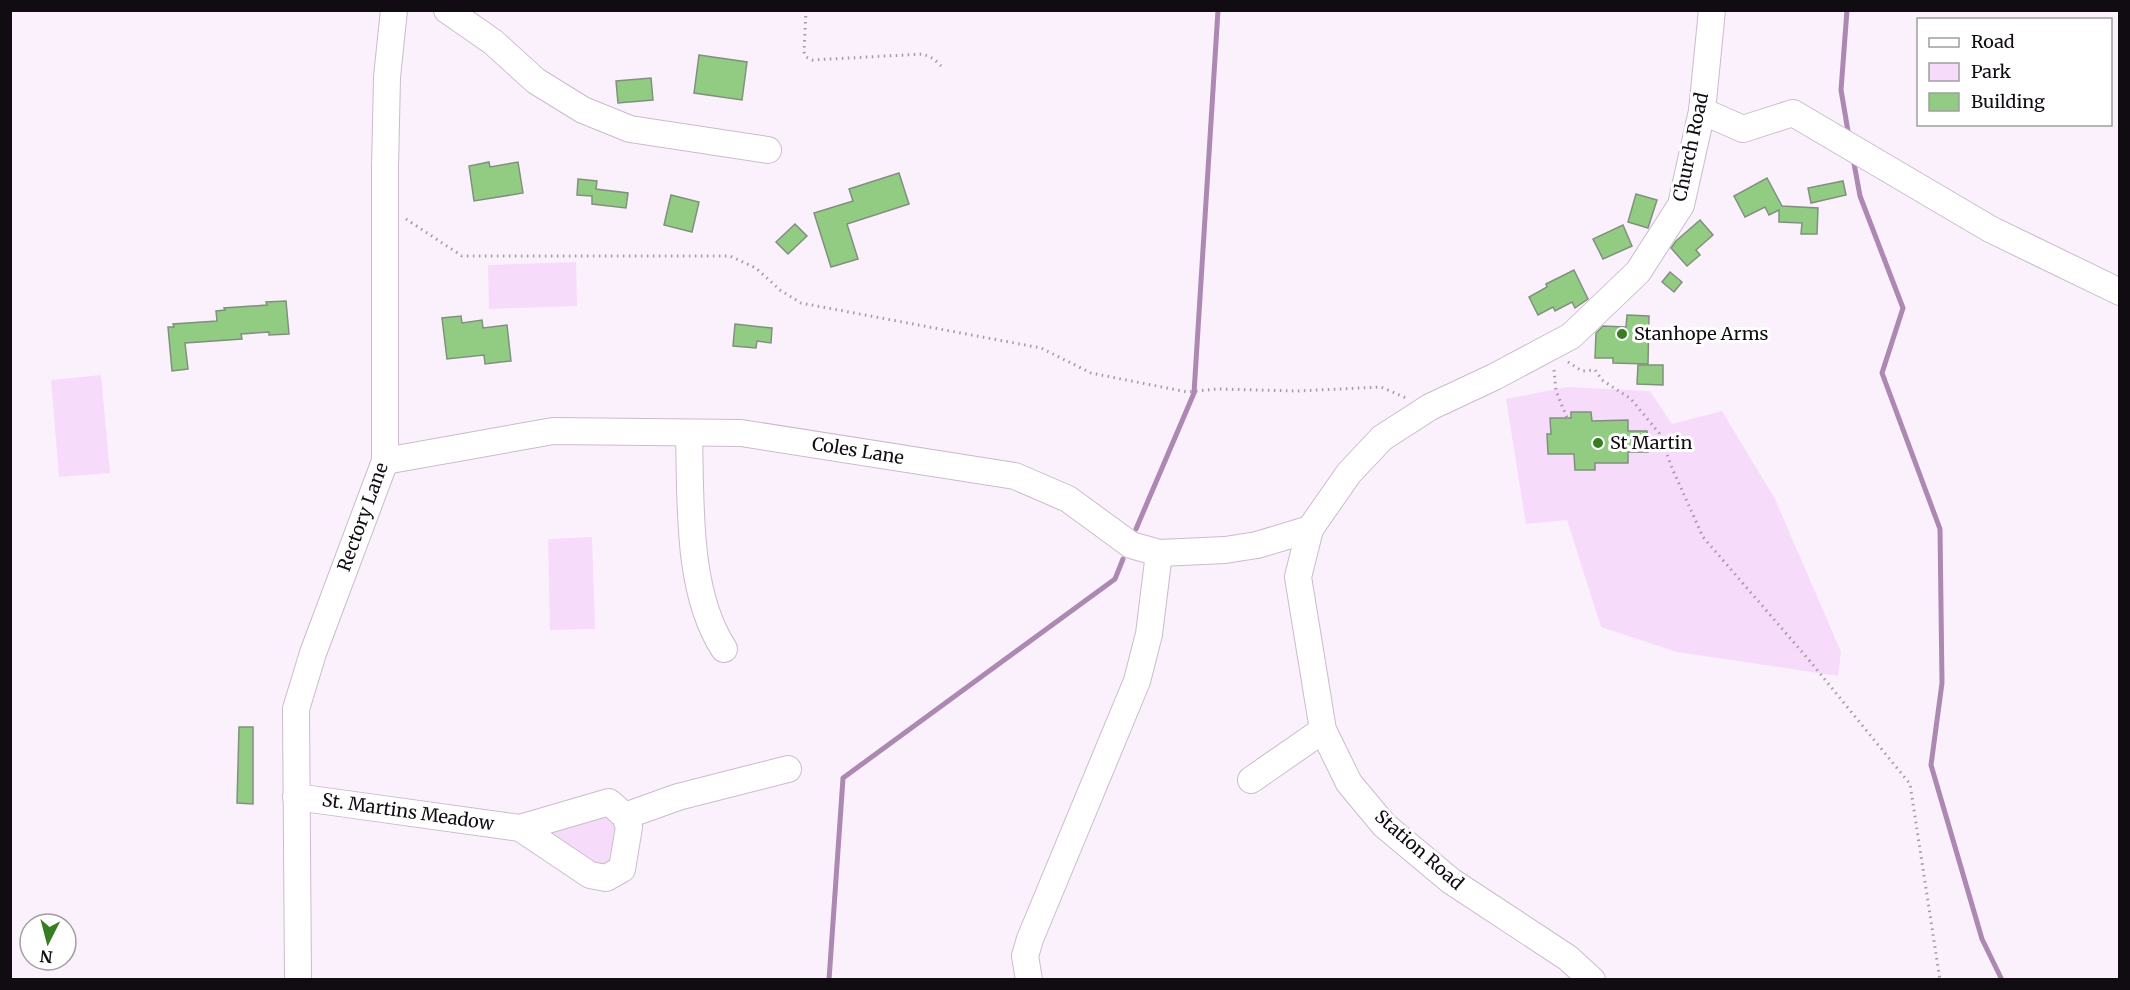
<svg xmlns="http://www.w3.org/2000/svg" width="2130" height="990" viewBox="0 0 2130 990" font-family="Merriweather,serif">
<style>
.green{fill:#f6dbfa}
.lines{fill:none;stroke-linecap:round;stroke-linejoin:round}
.stream{stroke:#ac88b2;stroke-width:5}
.building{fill:#92cc82;stroke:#81907e;stroke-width:1.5}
.minor-casing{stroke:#cbbbcd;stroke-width:28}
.path{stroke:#a29aa4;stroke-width:3;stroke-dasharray:1.5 4.5;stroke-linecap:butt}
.minor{stroke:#fff;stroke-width:26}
.poi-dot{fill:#377d21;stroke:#fff;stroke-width:2}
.labels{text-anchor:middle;stroke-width:6;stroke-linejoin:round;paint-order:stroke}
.street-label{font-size:18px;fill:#110c12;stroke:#fff}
.poi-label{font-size:18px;fill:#110c12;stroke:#fff;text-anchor:start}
</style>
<rect width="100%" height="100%" fill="#fbf1fd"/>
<g class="green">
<polygon points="576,262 577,306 489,309 488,265"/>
<polygon points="101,375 110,473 59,477 51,380"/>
<polygon points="1566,387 1650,391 1672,424 1722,411 1775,499 1841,652 1838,676 1677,652 1601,627 1567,520 1526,524 1506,399"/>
<polygon points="592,537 595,629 550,630 548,539"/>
<polygon points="597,813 618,820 615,860 602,869 550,834 550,831"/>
</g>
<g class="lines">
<g class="stream">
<polyline points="1847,10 1841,90 1849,137"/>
<polyline points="1853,158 1860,196 1903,308 1882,373 1940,529 1942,683 1931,765 1982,939 2002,980"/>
<polyline points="1136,529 1194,393 1218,10"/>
<polyline points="829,980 843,778 1115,579 1123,559"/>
</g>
</g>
<g class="building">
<polygon points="699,55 747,62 742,100 694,93"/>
<polygon points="651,78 653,100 618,103 616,81"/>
<polygon points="489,162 490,167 518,162 523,193 474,201 469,166"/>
<polygon points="899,173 909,204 847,224 858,259 831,267 814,213 853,201 849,189"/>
<polygon points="1767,178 1782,206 1818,208 1817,234 1801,234 1802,223 1779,222 1779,210 1769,215 1765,207 1745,217 1734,196"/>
<polygon points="578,179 597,181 596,189 628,193 626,208 592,204 592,196 577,195"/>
<polygon points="1843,181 1846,195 1811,203 1808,188"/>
<polygon points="1636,194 1657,200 1648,228 1628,222"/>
<polygon points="671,195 699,202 692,232 664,225"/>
<polygon points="1700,220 1713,235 1696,250 1700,255 1687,266 1671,248 1676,241"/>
<polygon points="795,224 807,236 788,254 776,242"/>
<polygon points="1623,225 1632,246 1603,259 1593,239"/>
<polygon points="1574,270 1588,299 1575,308 1572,302 1555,311 1553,307 1538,315 1529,297 1547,287 1546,284"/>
<polygon points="1670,272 1682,282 1674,292 1662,282"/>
<polygon points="286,301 289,334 269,335 269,332 241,334 242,339 185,343 188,369 172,371 168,327 174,327 173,324 217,321 216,311 225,310 224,308 267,305 266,302"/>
<polygon points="1627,315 1649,316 1648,364 1613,363 1613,358 1595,358 1596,333 1603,326 1626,327"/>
<polygon points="461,316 462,323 482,320 483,328 507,325 511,361 485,364 484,355 447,359 442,318"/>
<polygon points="735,324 772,328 771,343 757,341 756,348 733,346"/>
<polygon points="1638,365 1663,365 1663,385 1637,384"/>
<polygon points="1571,412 1591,412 1592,421 1628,420 1628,431 1647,431 1648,452 1628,452 1628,463 1595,463 1595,470 1575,470 1574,454 1548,454 1547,434 1551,434 1550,418 1571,418"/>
<polygon points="239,727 253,727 253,804 237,803"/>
</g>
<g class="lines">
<g class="minor-casing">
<g id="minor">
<polyline points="447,10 493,42 536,81 583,110 630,129 768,150"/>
<polyline points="1702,111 1743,129 1793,113 1990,229 2120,292"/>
<path d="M 689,434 C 691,501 686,591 724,649"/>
<polyline points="385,461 553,431 741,433 1015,476 1068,499 1131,545 1159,553 1225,550 1257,545 1310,529"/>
<polyline points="1251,780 1323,730"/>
<polyline points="296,797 520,828 590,875 606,878 622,869 629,827 625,816 609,802 520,828"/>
<polyline points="625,816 678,797 788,769"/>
<polyline points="298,980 296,709 313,653 385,461 385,168 387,77 394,10"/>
<polyline points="1029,980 1025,956 1030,939 1137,681 1149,634 1159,553"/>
<polyline points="1592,980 1568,958 1451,881 1384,825 1349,783 1323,730 1298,577 1310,529 1349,473 1382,438 1430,407 1494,377 1571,336 1638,272 1681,205 1702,111 1712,10"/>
</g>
</g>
<g class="path">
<polyline points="806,10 804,52 806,57 812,60 923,54 934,59 941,66"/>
<polyline points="406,219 462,256 730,256 756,268 780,290 801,303 1041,348 1091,373 1187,392 1217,389 1297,391 1381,387 1406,398"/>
<polyline points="1568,362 1582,371 1595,370 1602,380 1631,399 1659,433 1672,468 1703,537 1809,660 1910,784 1940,980"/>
<polyline points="1554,370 1556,391 1567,418"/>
</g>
<use href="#minor" class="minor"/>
</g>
<g class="poi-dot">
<circle cx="1622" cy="334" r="6"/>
<circle cx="1598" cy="443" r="6"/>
</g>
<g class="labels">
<g class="street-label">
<text transform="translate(1691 147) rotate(-78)" y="6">Church Road</text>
<text transform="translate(858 451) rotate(9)" y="6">Coles Lane</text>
<text transform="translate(363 517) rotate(-70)" y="6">Rectory Lane</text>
<text transform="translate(408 812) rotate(8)" y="6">St. Martins Meadow</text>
<text transform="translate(1419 850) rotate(41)" y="6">Station Road</text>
</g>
<g class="poi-label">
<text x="1634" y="340">Stanhope Arms</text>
<text x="1610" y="449">St Martin</text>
</g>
</g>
<rect width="2130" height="990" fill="none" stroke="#110c12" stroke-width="24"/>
<rect x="1917" y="18" width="195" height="108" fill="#ffffff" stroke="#a09ea0" stroke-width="1.5"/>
<rect x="1929" y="38" width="30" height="9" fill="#ffffff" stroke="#a09ea0" stroke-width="1.5"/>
<text x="1971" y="48" font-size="18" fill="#110c12">Road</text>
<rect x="1929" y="63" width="30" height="18" fill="#f6dbfa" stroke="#a09ea0" stroke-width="1.5"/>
<text x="1971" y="78" font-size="18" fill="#110c12">Park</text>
<rect x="1929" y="93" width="30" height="18" fill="#92cc82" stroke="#a09ea0" stroke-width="1.5"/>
<text x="1971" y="108" font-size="18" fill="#110c12">Building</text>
<g transform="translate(48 942) rotate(186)"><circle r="28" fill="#ffffff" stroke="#a09ea0" stroke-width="1.5"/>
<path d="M0-4.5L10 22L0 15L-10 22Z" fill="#377d21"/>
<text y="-9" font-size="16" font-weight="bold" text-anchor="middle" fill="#110c12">N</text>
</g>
</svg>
